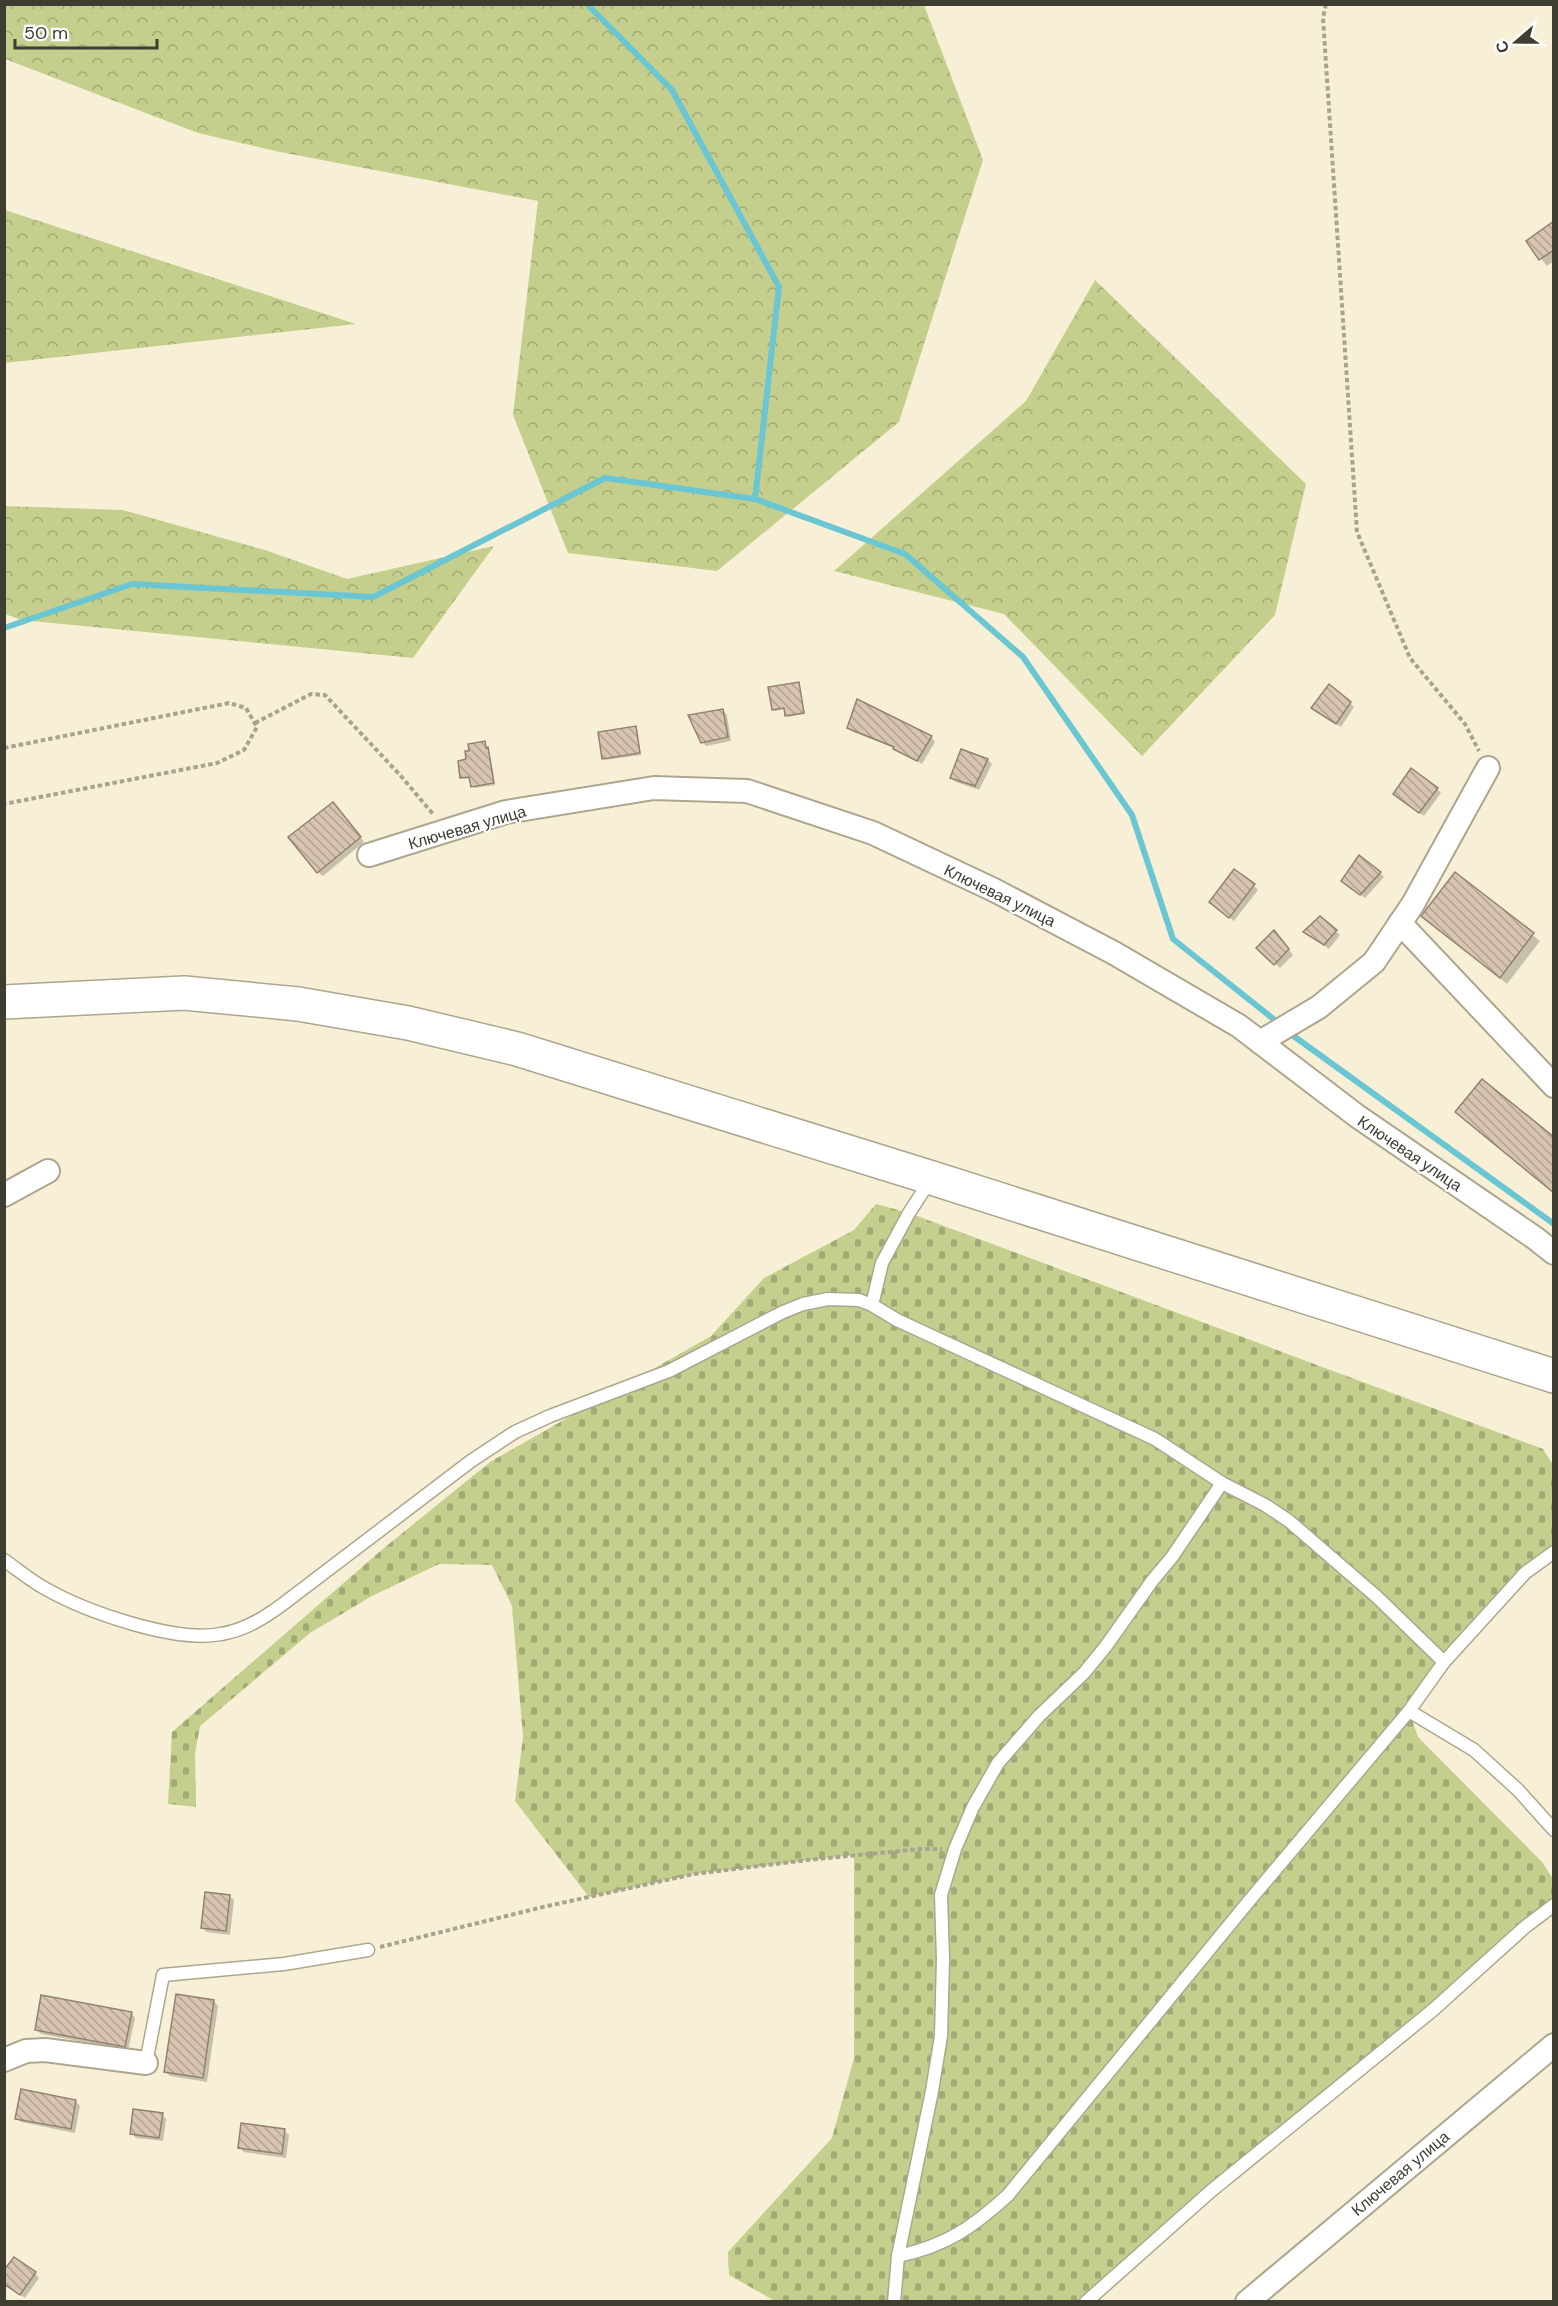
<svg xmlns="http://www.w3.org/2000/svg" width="1558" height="2306" viewBox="0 0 1558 2306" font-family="'DM Sans',sans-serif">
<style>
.forest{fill:url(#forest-crowns)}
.cemetery{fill:url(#cemetery-stones)}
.shadow{fill:#0003}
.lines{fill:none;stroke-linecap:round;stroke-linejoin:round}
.stream{stroke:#6ac6d3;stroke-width:6}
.building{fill:url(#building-back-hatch);stroke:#93816f;stroke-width:1.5}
.service-casing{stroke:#ada68e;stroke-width:15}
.minor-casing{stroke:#ada68e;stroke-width:26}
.trunk-casing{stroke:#ada68e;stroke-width:36}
.path{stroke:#a8a38f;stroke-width:4;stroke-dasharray:4.5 3;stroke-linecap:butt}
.service{stroke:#fff;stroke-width:12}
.minor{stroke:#fff;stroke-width:22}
.trunk{stroke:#fff;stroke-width:33}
.labels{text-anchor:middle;stroke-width:4.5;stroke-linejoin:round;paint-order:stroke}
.street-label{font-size:16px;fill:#3f3c32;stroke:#fff}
</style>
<defs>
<pattern id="forest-crowns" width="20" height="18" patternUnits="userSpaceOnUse" patternTransform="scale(1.5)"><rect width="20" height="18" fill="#c5cf8d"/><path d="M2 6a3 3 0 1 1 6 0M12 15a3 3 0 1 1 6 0" fill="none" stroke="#a1a974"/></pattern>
<pattern id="cemetery-stones" width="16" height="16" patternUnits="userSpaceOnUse" patternTransform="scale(1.5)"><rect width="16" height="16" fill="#c5cf8d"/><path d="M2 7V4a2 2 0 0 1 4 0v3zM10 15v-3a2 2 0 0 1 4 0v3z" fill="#a1a974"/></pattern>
<pattern id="building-back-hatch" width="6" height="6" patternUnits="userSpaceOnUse" patternTransform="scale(1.5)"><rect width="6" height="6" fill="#d8c5b1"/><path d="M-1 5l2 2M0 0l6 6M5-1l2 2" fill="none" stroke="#b1a191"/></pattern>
</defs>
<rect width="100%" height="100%" fill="#f8f0d6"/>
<g class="forest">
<polygon points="4,5 924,5 983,160 899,422 717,571 568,553 513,415 538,201 280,152 198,133 5,59"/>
<polygon points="4,210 5,210 356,324 5,363"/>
<polygon points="1095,280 1306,484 1275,615 1142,756 1004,614 834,571 1026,401"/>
<polygon points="5,506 123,510 268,551 347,579 494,546 413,658 21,620 5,614"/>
</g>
<polygon class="cemetery" points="876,1204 909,1213 1543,1449 1553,1465 1553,1552 1525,1573 1409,1711 1418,1737 1542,1862 1553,1879 1553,1905 1086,2301 775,2301 729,2275 728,2252 832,2138 854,2058 854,1855 694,1874 589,1897 515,1801 523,1737 512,1606 492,1565 439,1564 372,1596 310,1633 200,1726 195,1754 196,1807 168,1804 172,1732 384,1548 490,1462 711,1336 764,1278 854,1230"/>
<g class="shadow">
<polygon points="1554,228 1554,261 1547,266 1528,242"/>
<polygon points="798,683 805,714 788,717 785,709 775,711 773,709"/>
<polygon points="1350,703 1354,707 1341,727 1318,712"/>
<polygon points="723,711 727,715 731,741 706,746 702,742"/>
<polygon points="636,728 641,755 605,760 603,759"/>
<polygon points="849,728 931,737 935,742 922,764 895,748 853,732"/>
<polygon points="484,742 489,751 495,785 474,788 471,778 464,779 462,777 468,760"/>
<polygon points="962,751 988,760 992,764 979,790 956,782 951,778"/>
<polygon points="1437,789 1441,793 1424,816 1399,798"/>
<polygon points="337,808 364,842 323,876 318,872"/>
<polygon points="1380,873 1384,877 1365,898 1347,885"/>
<polygon points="1455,874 1540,941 1507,984 1423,916"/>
<polygon points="1254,886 1258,890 1234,921 1215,906"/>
<polygon points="1336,931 1340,935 1329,949 1305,932"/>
<polygon points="1278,936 1293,955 1280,968 1258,948"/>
<polygon points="229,1896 234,1900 230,1935 207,1932 202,1928"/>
<polygon points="214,2001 218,2006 207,2082 170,2076 166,2072"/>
<polygon points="131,2013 135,2018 128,2050 41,2034 36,2030"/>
<polygon points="22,2091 76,2102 80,2106 75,2133 21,2122 17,2118"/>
<polygon points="162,2114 166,2119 163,2141 136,2138 132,2133"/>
<polygon points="284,2131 289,2135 286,2158 244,2152 239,2147"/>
<polygon points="35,2273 39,2278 25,2298 4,2283"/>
</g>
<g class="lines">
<g class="stream">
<polyline points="587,4 672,90 779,287 755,499"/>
<polyline points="4,628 132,584 373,597 605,478 755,499 905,554 1023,657 1132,815 1173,939 1281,1025"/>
<polyline points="1288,1032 1554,1224"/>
</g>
</g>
<g class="building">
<polygon points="1554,221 1554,250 1539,260 1526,241"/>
<polygon points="799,682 804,713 785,716 784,708 772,710 768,687"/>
<polygon points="1329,684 1351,702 1336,724 1311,708"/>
<polygon points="857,699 932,736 917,761 893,749 894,747 847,728"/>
<polygon points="723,709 728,737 701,743 688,715"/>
<polygon points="636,726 640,753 602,759 598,732"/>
<polygon points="485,741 486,748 488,747 494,783 471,787 469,777 460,778 458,761 466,759 465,751 469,751 468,744"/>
<polygon points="961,749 988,759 975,786 950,778"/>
<polygon points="1411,768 1438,788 1419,813 1393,794"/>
<polygon points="333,802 361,837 317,873 288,837"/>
<polygon points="1359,855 1381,872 1360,895 1341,881"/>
<polygon points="1234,869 1255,884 1229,918 1209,902"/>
<polygon points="1455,872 1534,933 1500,978 1421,916"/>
<polygon points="1320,916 1337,930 1324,945 1303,932"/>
<polygon points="1274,930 1289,949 1274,965 1256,948"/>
<polygon points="1482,1079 1554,1137 1554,1193 1455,1112"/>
<polygon points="205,1892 230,1895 226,1931 201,1928"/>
<polygon points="176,1994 214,2000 203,2078 164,2072"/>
<polygon points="41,1995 132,2012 125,2047 35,2030"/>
<polygon points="21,2089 76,2100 71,2129 15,2119"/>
<polygon points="133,2109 163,2113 159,2138 130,2134"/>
<polygon points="241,2123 285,2129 282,2154 238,2148"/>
<polygon points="14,2257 36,2272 20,2295 4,2284 4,2270"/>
</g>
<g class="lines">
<g class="service-casing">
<g id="service">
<polyline points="872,1305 882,1263 909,1213 931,1179"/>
<path d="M 4,1560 C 18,1570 31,1581 46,1589 C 87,1612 175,1643 221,1634 C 245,1630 264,1618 283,1604 L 471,1461 L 515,1432 L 550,1416 L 669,1371 L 783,1312 L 803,1304 L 828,1299 L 859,1300 L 872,1305 L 897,1320 L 1155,1439 L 1222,1483 L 1265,1505 L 1289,1521 L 1377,1597 L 1444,1662"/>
<polyline points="1409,1711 1474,1750 1518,1790 1554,1830"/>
<polyline points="146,2063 163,1975 284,1964 368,1950"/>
<path d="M 898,2256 C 946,2246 973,2227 1008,2195 L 1249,1901 L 1409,1711 L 1444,1662 L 1525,1573 L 1554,1552"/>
<polyline points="894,2302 898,2256 932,2091 941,2036 943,1959 941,1895 955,1849 973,1807 998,1763 1039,1716 1084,1673 1106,1646 1152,1581 1172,1557 1222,1483"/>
<polyline points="1086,2302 1211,2191 1433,2010 1525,1927 1554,1905"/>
</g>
</g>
<g class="minor-casing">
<g id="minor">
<polyline points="369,855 506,812 654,788 747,791 873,833 994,890 1114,953 1239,1026 1357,1116 1535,1238 1554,1253"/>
<polyline points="1400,923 1554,1086"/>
<polyline points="1260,1042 1319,1007 1374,962 1413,904 1488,768"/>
<polyline points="4,1195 48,1171"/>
<polyline points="4,2060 26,2051 45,2050 146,2063"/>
<polyline points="1247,2302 1554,2045"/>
</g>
</g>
<g class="trunk-casing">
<polyline id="trunk" points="4,1002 184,993 298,1004 408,1023 517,1049 932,1178 1554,1376"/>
</g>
<g class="path">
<polyline points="1326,4 1323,18 1357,532 1410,658 1465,724 1479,751"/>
<polyline points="255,723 311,694 325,695 400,775 433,814"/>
<polyline points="4,748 229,703 246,708 257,727 244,750 217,763 4,804"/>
<polyline points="380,1947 543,1907 694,1874 808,1860 920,1849 942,1849"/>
</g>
<use href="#service" class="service"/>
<use href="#minor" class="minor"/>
<use href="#trunk" class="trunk"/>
</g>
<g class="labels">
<g class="street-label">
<text transform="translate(467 827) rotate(-16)" y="6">Ключевая улица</text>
<text transform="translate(1000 895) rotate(26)" y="6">Ключевая улица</text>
<text transform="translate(1410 1153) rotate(34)" y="6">Ключевая улица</text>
<text transform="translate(1400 2173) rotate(-40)" y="6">Ключевая улица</text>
</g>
</g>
<rect width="1558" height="2306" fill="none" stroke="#3f3c32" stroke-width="12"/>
<g transform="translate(1516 42) rotate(250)" stroke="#ffffff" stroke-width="4.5" paint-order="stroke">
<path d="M0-4.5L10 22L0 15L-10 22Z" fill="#3f3c32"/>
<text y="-9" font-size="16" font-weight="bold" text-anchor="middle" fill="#3f3c32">С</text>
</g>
<path d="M15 39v9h142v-9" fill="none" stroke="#3f3c32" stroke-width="3"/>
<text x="24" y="39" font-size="18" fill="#3f3c32" stroke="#ffffff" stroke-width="4.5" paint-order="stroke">50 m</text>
</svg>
